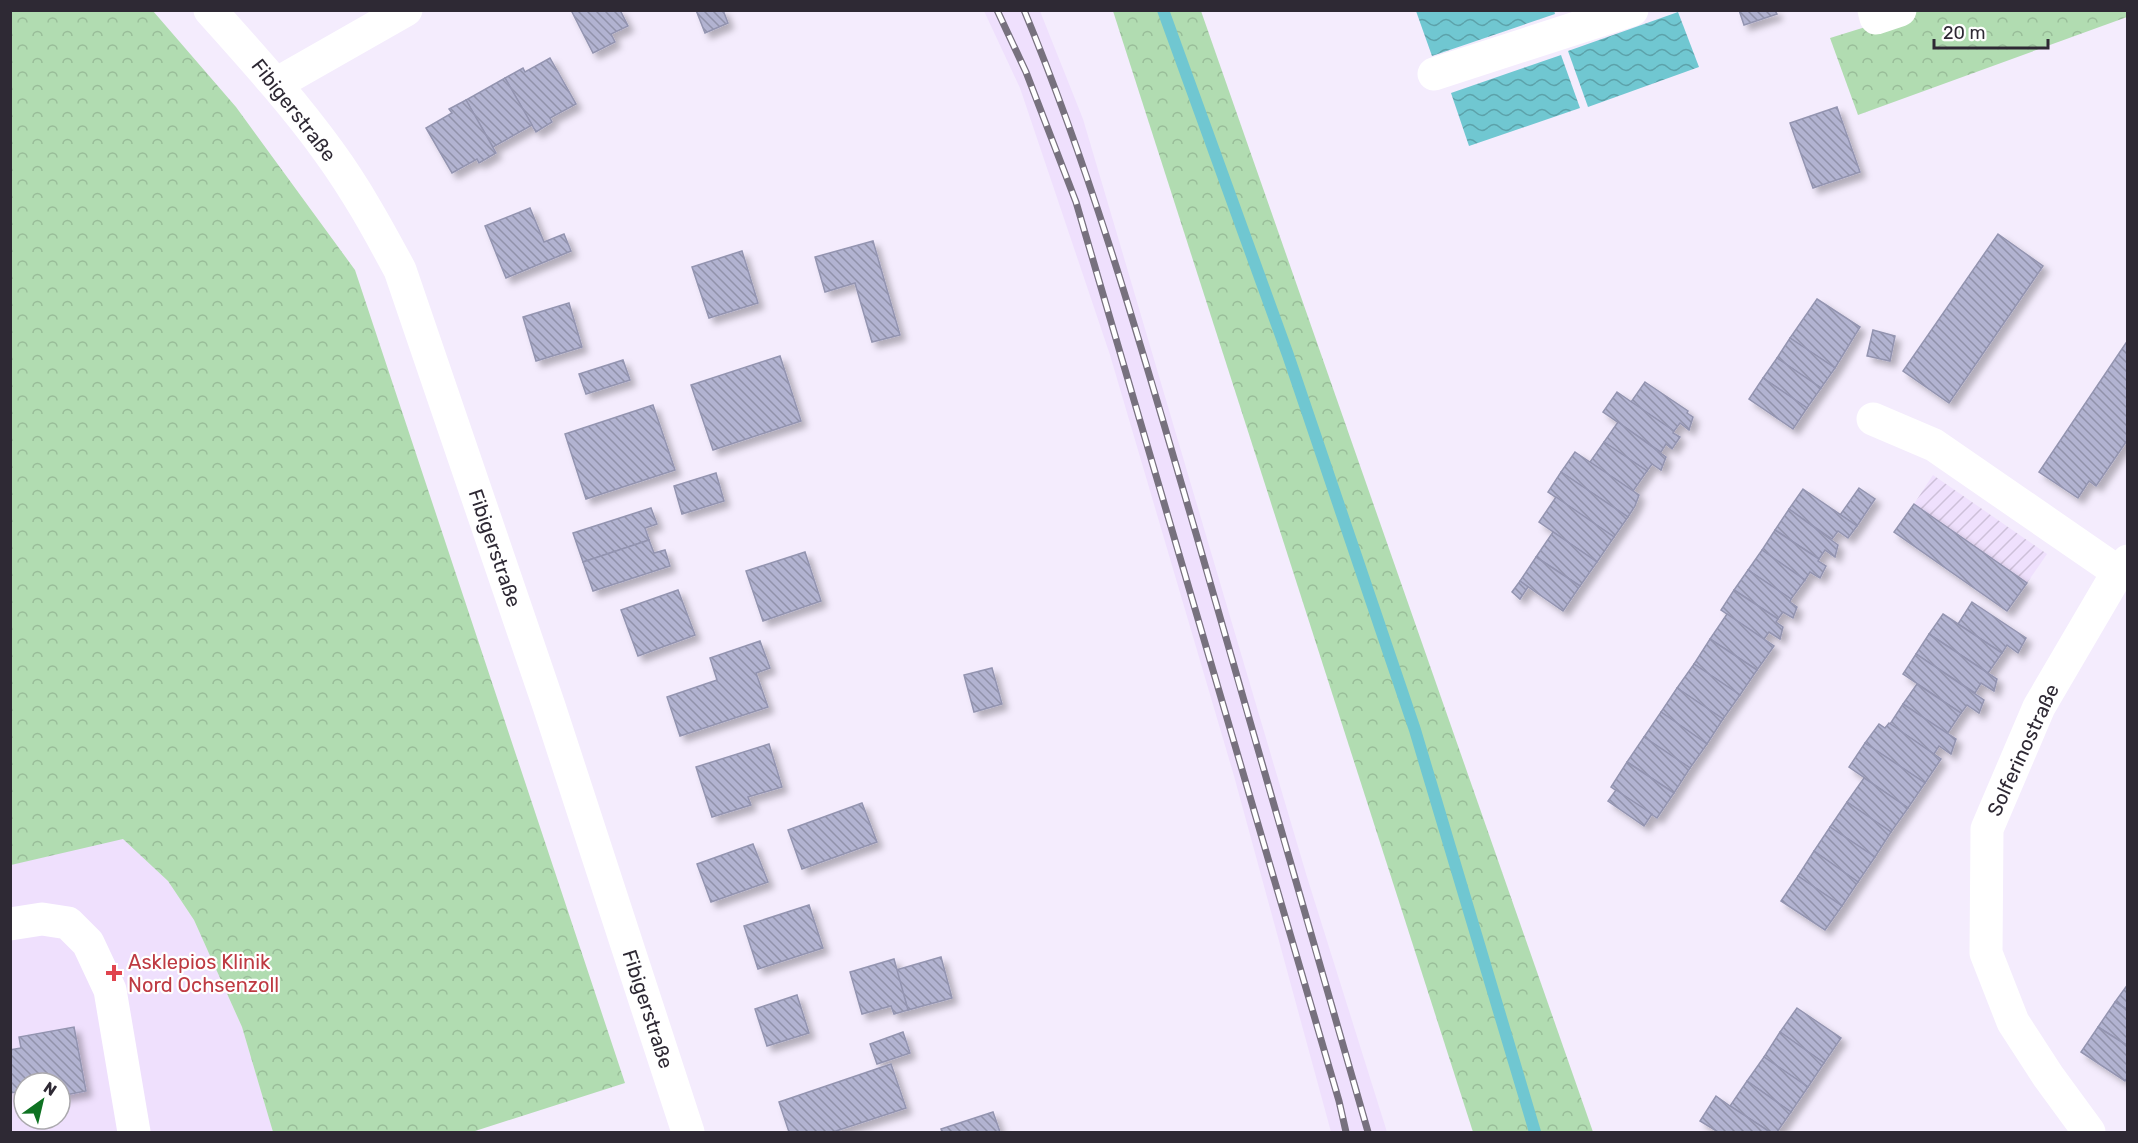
<svg xmlns="http://www.w3.org/2000/svg" width="2138" height="1143" viewBox="0 0 2138 1143" font-family="Rubik,sans-serif">
<style>
.built{fill:#efe0fd;fill-rule:evenodd}
.industrial{fill:url(#industrial-furrows)}
.forest{fill:url(#forest-crowns)}
.water{fill:url(#water-waves)}
.lines{fill:none;stroke-linecap:round;stroke-linejoin:round}
.stream{stroke:#70c7d1;stroke-width:12}
.building{fill:url(#building-back-hatch);stroke:#9394b0;stroke-width:1.5;filter:url(#shadow)}
.minor{stroke:#fff;stroke-width:33}
.rail-casing{stroke:#77717e;stroke-width:7}
.rail{stroke:#fff;stroke-width:4.5;stroke-dasharray:14;stroke-linecap:butt}
.health-dot{fill:#e0444e;stroke:#fff;stroke-width:2}
.labels{text-anchor:middle;stroke-width:4.5;stroke-linejoin:round;paint-order:stroke}
.street-label{font-size:20px;fill:#2e2934;stroke:#fff}
.health-label{font-size:20px;fill:#be3a42;stroke:#fff;text-anchor:start}
</style>
<defs>
<pattern id="industrial-furrows" width="10" height="10" patternUnits="userSpaceOnUse" patternTransform="scale(1.5)"><rect width="10" height="10" fill="#efe0fd"/><path d="M-1 1l2-2M0 10L10 0M9 11l2-2" fill="none" stroke="#cdc0d9"/></pattern>
<pattern id="forest-crowns" width="20" height="18" patternUnits="userSpaceOnUse" patternTransform="scale(1.5)"><rect width="20" height="18" fill="#b1dcb1"/><path d="M2 6a3 3 0 1 1 6 0M12 15a3 3 0 1 1 6 0" fill="none" stroke="#99bd99"/></pattern>
<pattern id="water-waves" width="16" height="10" patternUnits="userSpaceOnUse" patternTransform="scale(1.5)"><rect width="16" height="10" fill="#70c7d1"/><path d="M0 5q4-4 8 0t8 0" fill="none" stroke="#5ca2aa"/></pattern>
<pattern id="building-back-hatch" width="6" height="6" patternUnits="userSpaceOnUse" patternTransform="scale(1.5)"><rect width="6" height="6" fill="#b2b3d1"/><path d="M-1 5l2 2M0 0l6 6M5-1l2 2" fill="none" stroke="#9192aa"/></pattern>
<filter id="shadow"><feDropShadow dx="5.5" dy="5.5" stdDeviation="3" flood-color="#0004"/></filter>
</defs>
<rect width="100%" height="100%" fill="#f4ecfd"/>
<g class="built">
<polygon points="984,11 1040,11 1083,119 1307,877 1387,1132 1331,1132 1234,776 1110,355 1020,88"/>
<path d="M 123,838 L 168,881 L 194,920 L 242,1027 L 273,1132 L 11,1132 L 10,865 ZM 24,1083 L 60,1083 L 60,1119 L 24,1119 Z"/>
</g>
<polygon class="industrial" points="1933,475 2047,554 2027,583 1914,504"/>
<g class="forest">
<polygon points="10,11 153,11 236,107 355,270 625,1083 472,1132 273,1132 242,1027 194,920 168,881 123,839 11,865"/>
<polygon points="1113,11 1201,11 1593,1132 1473,1132"/>
<polygon points="1917,11 2127,11 2127,17 1858,115 1830,38"/>
</g>
<g class="water">
<polygon points="1554,10 1555,14 1432,56 1416,11"/>
<polygon points="1678,12 1699,67 1588,107 1568,51"/>
<polygon points="1561,55 1580,108 1469,146 1451,93"/>
</g>
<g class="lines">
<polyline class="stream" points="1163,10 1288,355 1415,730 1535,1132"/>
</g>
<g class="building">
<polygon points="571,10 620,10 628,26 611,34 615,42 593,53"/>
<polygon points="696,10 723,10 728,23 705,33"/>
<polygon points="1739,10 1775,10 1777,14 1744,25"/>
<polygon points="550,58 576,104 550,118 552,122 536,132 505,78 523,68 525,72"/>
<polygon points="505,78 532,125 493,147 466,100"/>
<polygon points="466,100 496,153 479,163 477,159 452,173 426,128 452,113 449,109"/>
<polygon points="1837,107 1860,172 1813,188 1790,123"/>
<polygon points="530,208 544,242 564,234 571,251 506,278 485,226"/>
<polygon points="1998,234 2043,266 1949,403 1903,371"/>
<polygon points="873,241 900,335 872,342 855,283 825,292 815,257"/>
<polygon points="742,251 758,303 709,318 692,267"/>
<polygon points="1817,299 1860,327 1835,368 1790,338"/>
<polygon points="569,303 582,347 536,361 523,317"/>
<polygon points="1873,330 1895,336 1890,361 1867,356"/>
<polygon points="1790,338 1835,368 1821,388 1777,358"/>
<polygon points="2128,340 2128,439 2096,486 2089,481 2078,498 2039,472"/>
<polygon points="780,356 801,421 713,450 691,385"/>
<polygon points="1777,358 1821,388 1807,408 1763,378"/>
<polygon points="623,360 630,380 586,394 579,374"/>
<polygon points="1763,378 1807,408 1793,429 1749,399"/>
<polygon points="1645,382 1688,411 1687,413 1693,417 1689,430 1680,423 1674,431 1631,402"/>
<polygon points="1617,392 1674,431 1673,433 1680,437 1672,449 1666,444 1661,452 1603,412"/>
<polygon points="653,405 675,470 586,499 565,434"/>
<polygon points="1618,422 1666,457 1661,470 1652,464 1647,471 1604,442"/>
<polygon points="1604,442 1647,471 1633,491 1590,462"/>
<polygon points="1575,452 1639,495 1635,506 1628,517 1561,472"/>
<polygon points="1561,472 1628,517 1614,537 1548,492"/>
<polygon points="716,473 724,501 682,514 674,486"/>
<polygon points="1859,488 1875,499 1857,526 1840,515"/>
<polygon points="1803,489 1857,526 1848,538 1838,531 1832,539 1789,509"/>
<polygon points="1556,497 1614,537 1597,562 1539,522"/>
<polygon points="1914,504 2027,583 2007,611 1894,532"/>
<polygon points="651,508 657,524 645,528 649,540 583,562 573,533"/>
<polygon points="1789,509 1838,545 1835,557 1825,550 1819,559 1775,530"/>
<polygon points="1775,530 1819,559 1818,561 1826,566 1820,578 1810,572 1805,580 1762,550"/>
<polygon points="1553,532 1597,562 1580,586 1536,557"/>
<polygon points="649,540 654,553 665,550 670,566 593,591 583,562"/>
<polygon points="1762,550 1805,580 1791,599 1748,570"/>
<polygon points="805,552 821,601 763,621 746,571"/>
<polygon points="1536,557 1580,586 1563,611 1520,581"/>
<polygon points="1748,570 1791,599 1790,602 1797,607 1793,618 1783,612 1778,619 1734,590"/>
<polygon points="1520,581 1528,587 1520,599 1512,592"/>
<polygon points="678,590 695,635 638,656 621,610"/>
<polygon points="1734,590 1778,619 1776,622 1783,627 1780,639 1769,632 1764,639 1721,610"/>
<polygon points="1972,602 2026,638 2018,653 2007,645 2002,653 1958,624"/>
<polygon points="1727,614 1774,646 1757,670 1710,639"/>
<polygon points="1943,614 2002,653 1988,673 1929,634"/>
<polygon points="1929,634 1997,679 1994,691 1981,683 1975,693 1916,654"/>
<polygon points="1710,639 1757,670 1740,695 1694,664"/>
<polygon points="760,641 770,668 756,673 768,707 680,736 667,697 717,680 710,658"/>
<polygon points="1916,654 1984,700 1979,713 1967,705 1961,713 1903,674"/>
<polygon points="1694,664 1740,695 1723,719 1677,688"/>
<polygon points="992,668 1002,704 974,712 964,675"/>
<polygon points="1917,684 1961,713 1947,734 1903,704"/>
<polygon points="1677,688 1723,719 1707,744 1661,712"/>
<polygon points="1903,704 1956,739 1951,754 1939,746 1934,754 1890,724"/>
<polygon points="1661,712 1707,744 1690,768 1644,737"/>
<polygon points="1889,723 1941,759 1925,783 1865,743 1879,724 1885,728"/>
<polygon points="1644,737 1690,768 1674,793 1627,762"/>
<polygon points="1865,743 1925,783 1908,808 1849,767"/>
<polygon points="769,744 782,787 748,797 751,805 712,817 696,767"/>
<polygon points="1627,762 1674,793 1657,818 1611,787"/>
<polygon points="1864,778 1908,808 1891,832 1847,802"/>
<polygon points="1616,790 1652,814 1644,826 1608,801"/>
<polygon points="1847,802 1891,832 1875,857 1830,827"/>
<polygon points="862,803 877,842 802,869 788,830"/>
<polygon points="1830,827 1875,857 1858,882 1814,851"/>
<polygon points="753,844 768,882 711,902 697,864"/>
<polygon points="1814,851 1858,882 1842,906 1798,876"/>
<polygon points="1798,876 1842,906 1825,930 1781,901"/>
<polygon points="809,905 823,948 758,969 744,926"/>
<polygon points="941,957 952,998 908,1010 896,970"/>
<polygon points="894,959 908,1010 894,1014 891,1006 862,1014 850,972"/>
<polygon points="2128,984 2128,1010 2115,1002"/>
<polygon points="797,995 809,1033 767,1046 755,1009"/>
<polygon points="2115,1002 2128,1010 2128,1046 2098,1027"/>
<polygon points="1797,1008 1841,1038 1824,1063 1780,1032"/>
<polygon points="74,1027 86,1091 60,1096 60,1083 24,1083 24,1091 10,1093 10,1050 21,1048 19,1037"/>
<polygon points="2098,1027 2128,1046 2128,1077 2125,1081 2081,1052"/>
<polygon points="903,1032 910,1053 877,1064 870,1044"/>
<polygon points="1780,1032 1824,1063 1808,1087 1764,1057"/>
<polygon points="1764,1057 1808,1087 1791,1112 1747,1081"/>
<polygon points="891,1064 906,1108 833,1132 789,1132 779,1102"/>
<polygon points="1747,1081 1791,1112 1777,1132 1770,1132 1730,1106"/>
<polygon points="1716,1096 1730,1106 1770,1132 1718,1132 1700,1121"/>
<polygon points="993,1112 1000,1132 942,1132 941,1129"/>
</g>
<g class="lines">
<g class="minor">
<path d="M 210,10 C 251,56 293,102 329,152 C 356,189 378,229 400,270 L 549,706 L 688,1132"/>
<polyline points="1874,10 1876,18 1900,10"/>
<polyline points="1434,74 1632,10"/>
<polyline points="276,84 406,10"/>
<polyline points="1873,419 1934,445 2118,572"/>
<polyline points="10,924 42,919 68,923 88,943 110,990 134,1132"/>
<polyline points="2089,1132 2048,1076 2013,1022 1986,953 1987,829 2039,707 2118,572 2128,561"/>
</g>
<g class="rail-casing">
<g id="rail">
<polyline points="997,10 1026,72 1076,202 1339,1101 1346,1132"/>
<path d="M 1024,10 C 1095,181 1145,360 1197,537 C 1254,736 1311,934 1368,1132"/>
</g>
</g>
<use href="#rail" class="rail"/>
</g>
<path class="health-dot" d="M111 964h6v6h6v6h-6v6h-6v-6h-6v-6h6z"/>
<g class="labels">
<g class="street-label">
<text transform="translate(294 110) rotate(52)" y="7">Fibigerstraße</text>
<text transform="translate(495 548) rotate(71)" y="7">Fibigerstraße</text>
<text transform="translate(2023 750) rotate(-65)" y="7">Solferinostraße</text>
<text transform="translate(648 1009) rotate(72)" y="7">Fibigerstraße</text>
</g>
<g class="health-label">
<text x="128" y="969">Asklepios Klinik<tspan x="128" dy="23">Nord Ochsenzoll</tspan></text>
</g>
</g>
<rect width="2138" height="1143" fill="none" stroke="#2e2934" stroke-width="24"/>
<g transform="translate(42 1101) rotate(34)"><circle r="28" fill="#ffffff" stroke="#aba9ae" stroke-width="1.5"/>
<path d="M0-4.5L10 22L0 15L-10 22Z" fill="#0e7222"/>
<text y="-9" font-size="16" font-weight="bold" text-anchor="middle" fill="#2e2934">N</text>
</g>
<path d="M1934 39v9h114v-9" fill="none" stroke="#2e2934" stroke-width="3"/>
<text x="1943" y="39" font-size="18" fill="#2e2934" stroke="#ffffff" stroke-width="4.5" paint-order="stroke">20 m</text>
</svg>
